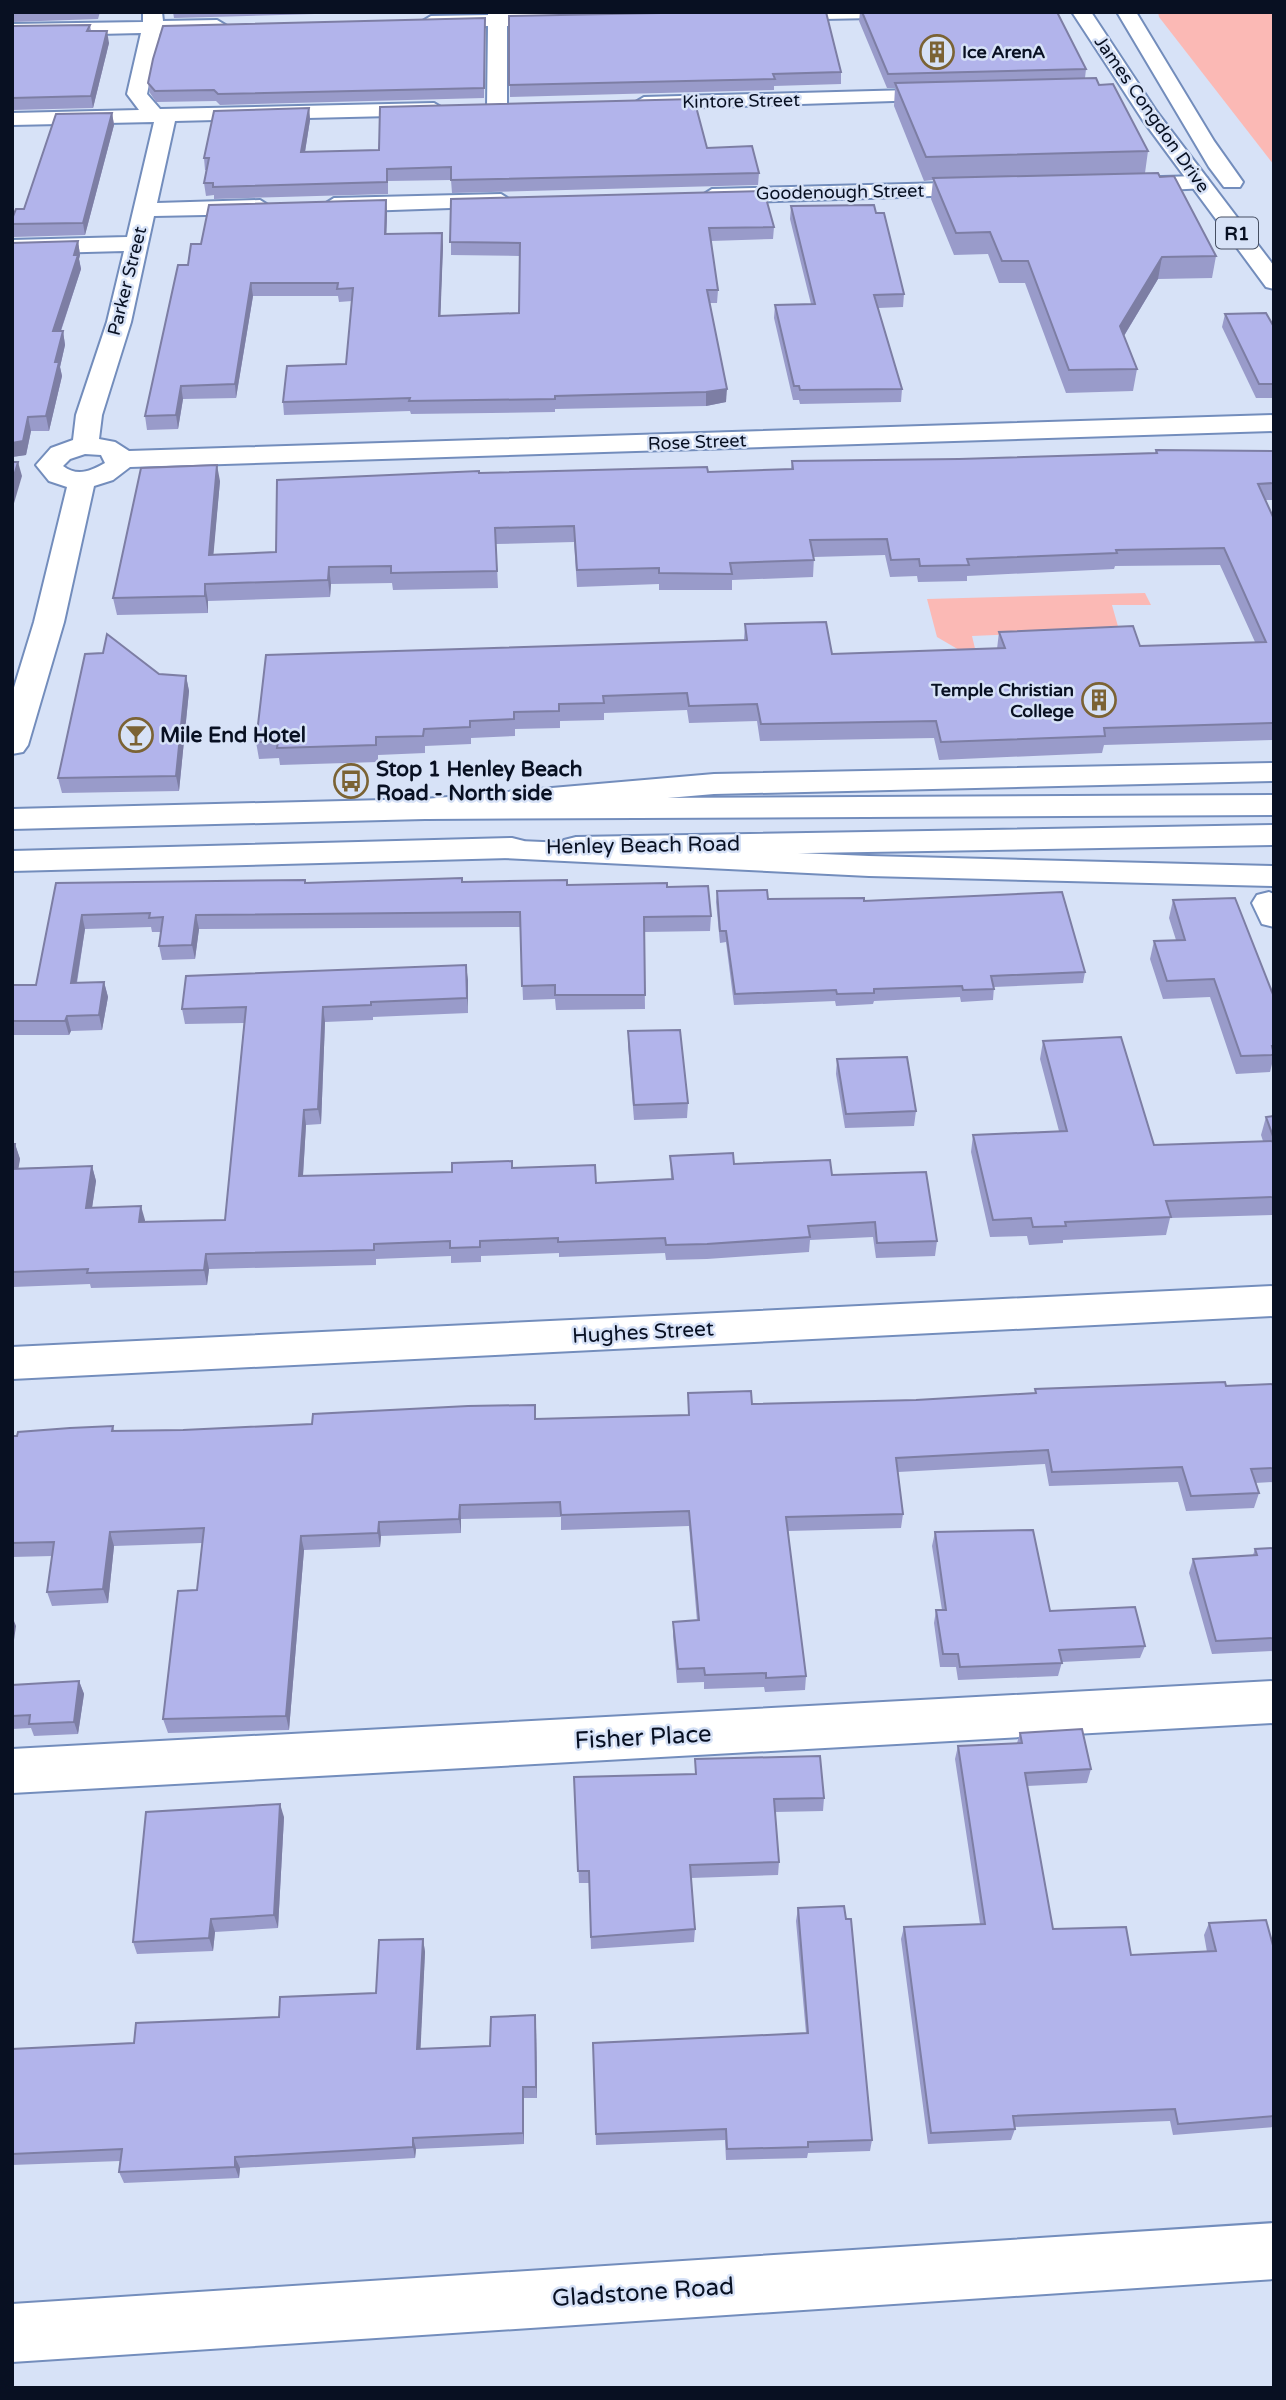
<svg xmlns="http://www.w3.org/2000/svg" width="1286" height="2400" viewBox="0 0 1286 2400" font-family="'Varela Round',sans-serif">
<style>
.green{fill:#fbb9b5}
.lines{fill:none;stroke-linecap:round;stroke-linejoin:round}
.minor-casing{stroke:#738dbc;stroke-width:4}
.secondary-casing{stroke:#738dbc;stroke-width:4}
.trunk-casing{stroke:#738dbc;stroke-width:4}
.minor{fill:#fff;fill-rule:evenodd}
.secondary{fill:#fff;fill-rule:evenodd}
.trunk{fill:#fff;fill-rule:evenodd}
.wall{fill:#999bca}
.shaded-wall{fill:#7d7ea4}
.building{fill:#b2b4eb;stroke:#7d7ea4;stroke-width:2}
.labels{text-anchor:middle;stroke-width:5;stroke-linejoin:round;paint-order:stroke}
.far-poi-label{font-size:18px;font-weight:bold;fill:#081022;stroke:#d7e2f7;text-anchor:start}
.far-street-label{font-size:18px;fill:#081022;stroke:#d7e2f7}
.shield{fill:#d7e2f7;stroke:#464f62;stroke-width:2}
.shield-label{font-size:19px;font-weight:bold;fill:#081022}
.poi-label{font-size:21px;font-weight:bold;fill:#081022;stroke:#d7e2f7;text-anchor:start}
.street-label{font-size:21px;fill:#081022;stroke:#d7e2f7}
.near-street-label{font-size:24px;fill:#081022;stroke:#d7e2f7}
</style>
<rect width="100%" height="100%" fill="#d7e2f7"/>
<g class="green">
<polygon points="1158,12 1274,12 1274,165 1159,17"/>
<polygon points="1145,593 1151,605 1112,605 1119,630 972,636 978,661 937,637 927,599"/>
</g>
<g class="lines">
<g class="minor-casing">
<g id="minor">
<path d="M 143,12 L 162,12 L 163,21 L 217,20 L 227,26 L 217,32 L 160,33 L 147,94 L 160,109 L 434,103 L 444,109 L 434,115 L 175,121 L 157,203 L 260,200 L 271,207 L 260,214 L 154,216 L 131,322 L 102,415 L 99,439 L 115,442 L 129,451 L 1274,415 L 1274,431 L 130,467 L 113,480 L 94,486 L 64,622 L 28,745 L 23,752 L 12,754 L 12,694 L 34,622 L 67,487 L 49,481 L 36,465 L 51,448 L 73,440 L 76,415 L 107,322 L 124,251 L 12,254 L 12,240 L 127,237 L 154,122 L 12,125 L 12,113 L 139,110 L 127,94 L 141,33 L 12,36 L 12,24 L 143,22 ZM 85,454 L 101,455 L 105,463 C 91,471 77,477 63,466 L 70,459 Z"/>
<polygon points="488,12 560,13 570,19 560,25 507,26 507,107 497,113 487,107 488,26 431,28 421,22 431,16 488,15"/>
<polygon points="766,12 882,12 873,18 774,20 767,18"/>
<polygon points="948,89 958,95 955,99 644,109 634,103 644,97"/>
<polygon points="1199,176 1207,178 1210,183 1207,188 1125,192 1114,185 1125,178"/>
<polygon points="984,182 995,189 992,194 712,203 701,196 712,189"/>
<polygon points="501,194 512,201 509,206 334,212 323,205 334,198"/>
<polygon points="1269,892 1274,894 1274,927 1262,924 1252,903 1257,895"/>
<polygon points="1274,1286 1274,1316 12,1379 12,1347"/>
<polygon points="1274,1681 1274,1723 12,1793 12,1749"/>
<polygon points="1274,2223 1274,2279 12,2362 12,2304"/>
</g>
</g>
<g class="secondary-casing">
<g id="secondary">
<polygon points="1274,795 1274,815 425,819 12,829 12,809 425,799"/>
<polygon points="1274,825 1274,845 576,857 564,854 560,847 564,840 576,837"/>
<polygon points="512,838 524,841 528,848 524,855 512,858 12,871 12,851"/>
</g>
</g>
<g class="trunk-casing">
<g id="trunk">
<polygon points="1072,12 1091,12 1157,112 1274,266 1274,289 1266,287 1142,119"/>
<polygon points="1117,12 1136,12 1214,141 1243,182 1240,187 1224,187 1209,167"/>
<polygon points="1274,763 1274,781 714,794 425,819 414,816 409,809 414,802 425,799 714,774"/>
<polygon points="475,839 869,856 1274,866 1274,886 869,876 463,856 459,849 463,842"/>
</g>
</g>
<use href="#minor" class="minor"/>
<use href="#secondary" class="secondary"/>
<use href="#trunk" class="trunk"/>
</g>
<g class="wall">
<polygon points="12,12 100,12 98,19 12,22"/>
<polygon points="173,12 384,12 174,18"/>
<polygon points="860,12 1057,12 1086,69 1085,78 1099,85 1148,151 1145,173 1160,177 1216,256 1212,278 1158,279 1124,336 1137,369 1133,391 1066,393 1025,283 999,283 988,254 954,255 931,199 933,180 924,181 894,106 895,88 887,88 859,21"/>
<polygon points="509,16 841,72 841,84 774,86 774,90 510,97"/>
<polygon points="485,18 484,98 220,105 216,101 156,102 150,93 148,83"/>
<polygon points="90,25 91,31 109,43 93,108 12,110 12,26"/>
<polygon points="309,108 310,120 305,152 707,148 759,173 758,185 452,193 451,180 388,181 388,194 214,199 214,195 206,196 204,183 206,170 205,170 204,158"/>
<polygon points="112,113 114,125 85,235 13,237 12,219 24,209"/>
<polygon points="451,199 774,227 773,239 711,241 718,290 717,303 709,303 726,402 706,406 555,409 555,412 411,414 410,411 284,415 283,402 346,364 352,301 339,302 338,296 253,296 236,398 183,399 178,429 147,430 145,416 188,265 201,244 386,200 387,213 386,234 442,233 443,246 440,316 519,313 520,256 451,255"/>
<polygon points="791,206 876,213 904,294 903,307 878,308 902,389 901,402 800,404 799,400 793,400 774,318 775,305 811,304 790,219"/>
<polygon points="78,241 80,255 79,259 81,269 61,331 63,331 65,345 60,367 62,376 49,431 31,431 26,455 12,457 12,243"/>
<polygon points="1225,314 1274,327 1274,398 1256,398 1222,327"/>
<polygon points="1156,450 1274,451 1274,500 1265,500 1274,519 1274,740 1104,745 1102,753 939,760 934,738 760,741 757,721 689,723 687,710 604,713 604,720 560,721 560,728 515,729 515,736 471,738 471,744 425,746 425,753 378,755 378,762 280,765 279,758 259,759 256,742 744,640 745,624 832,654 997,649 999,632 1140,646 1255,642 1220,565 1115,566 1114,569 967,576 967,581 918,582 917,576 890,577 885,555 814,557 813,577 732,580 732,590 659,590 659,584 577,587 574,542 496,544 498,588 393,590 392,583 331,584 330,597 208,601 208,613 117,615 113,598 220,481 213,554 276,552 479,473 708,472 791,469 792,461 959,459 1155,453"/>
<polygon points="103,653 159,674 186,676 189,691 179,791 62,793 58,778"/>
<polygon points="462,882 667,887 711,916 710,931 644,932 645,1009 556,1010 555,999 523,1000 520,927 199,929 195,959 162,960 159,946 161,932 152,932 151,927 85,929 77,983 104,982 108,997 102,1030 71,1031 69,1035 12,1035 12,985 36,985 56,883 305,883"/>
<polygon points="717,891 768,899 864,901 1085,972 1083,983 994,987 993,1000 961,1002 960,997 874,1001 873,1004 836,1006 835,1001 734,1005 726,942 720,943 716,902"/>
<polygon points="1173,900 1274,997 1274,1064 1272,1064 1270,1072 1236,1074 1210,997 1163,999 1150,959 1154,941 1176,940 1169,918"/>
<polygon points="466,965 468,1013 373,1017 373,1020 325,1022 321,1124 306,1125 303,1176 452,1172 512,1168 596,1183 671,1179 670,1156 832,1175 937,1241 935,1256 876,1258 873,1237 810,1240 809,1252 707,1259 666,1260 665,1253 559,1257 559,1253 481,1256 481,1262 451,1263 451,1256 376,1259 376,1265 209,1269 207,1285 91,1288 90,1284 13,1287 12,1284 12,1144 15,1144 20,1159 18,1168 92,1166 96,1181 92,1207 145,1220 145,1222 225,1220 244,1023 185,1024 182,1009"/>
<polygon points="628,1031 688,1103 687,1118 634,1120 628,1046"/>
<polygon points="1043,1041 1154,1145 1263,1141 1261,1135 1266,1117 1274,1116 1274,1215 1170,1218 1166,1235 1063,1240 1063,1243 1029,1245 1027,1236 990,1237 971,1152 973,1135 1059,1131 1040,1059"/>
<polygon points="837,1059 916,1111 914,1126 845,1128 836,1074"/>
<polygon points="1274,1384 1274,1482 1255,1483 1259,1493 1254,1508 1186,1511 1178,1482 1049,1486 1045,1464 898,1472 903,1514 901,1528 788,1531 806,1676 805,1690 765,1692 764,1687 704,1689 704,1682 677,1683 673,1636 673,1622 697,1621 689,1526 561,1530 561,1517 461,1519 461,1533 381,1536 380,1547 304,1550 289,1730 168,1733 163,1719 197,1590 202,1543 114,1546 108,1603 52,1606 47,1592 52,1556 12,1557 12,1436 113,1426 114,1430 183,1430 688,1415 688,1393 752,1404 916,1400 1035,1393 1035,1389"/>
<polygon points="935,1532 1050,1611 1145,1646 1140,1658 1062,1662 1058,1676 958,1680 956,1667 940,1667 934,1623 936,1610 942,1610 932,1546"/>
<polygon points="1274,1548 1274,1651 1212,1654 1189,1573 1193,1559 1253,1555 1255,1549"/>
<polygon points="79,1681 84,1694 78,1734 34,1736 31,1728 12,1729 12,1685"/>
<polygon points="1020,1733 1091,1769 1087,1783 1027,1786 1053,1929 1131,1955 1207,1952 1204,1935 1209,1923 1274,1949 1274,2127 1173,2135 1170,2121 1014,2127 1015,2129 1011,2140 928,2144 901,1939 904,1927 980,1924 955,1759 958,1746 1017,1743"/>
<polygon points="695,1759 824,1798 823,1811 775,1812 779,1862 778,1875 691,1878 695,1929 694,1942 591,1949 589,1883 579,1883 574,1777 695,1774"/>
<polygon points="284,1817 278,1928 215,1932 213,1951 137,1954 133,1942"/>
<polygon points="798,1908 872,2140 870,2151 808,2153 807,2158 726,2160 725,2140 596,2145 593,2043 806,2033 796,1921"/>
<polygon points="423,1939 425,1952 420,2049 490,2046 536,2027 537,2098 524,2098 524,2144 416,2149 415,2158 240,2168 239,2178 124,2183 119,2172 120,2161 12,2165 12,2049 134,2043 279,2017 376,1993"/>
</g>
<g class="shaded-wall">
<polygon points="107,31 109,43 93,108 91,96"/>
<polygon points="309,108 310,120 303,164 301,152"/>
<polygon points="112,113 114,125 85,235 83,223"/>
<polygon points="386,200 387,213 386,247 385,234"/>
<polygon points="442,233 443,246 440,329 439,316"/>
<polygon points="78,241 80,255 79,259 81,269 56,345 53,331"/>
<polygon points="1162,257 1158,279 1116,349 1120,326"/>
<polygon points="251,283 253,296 236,398 235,384"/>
<polygon points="63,331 65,345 60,367 62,376 49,431 46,416 55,362"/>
<polygon points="181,386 183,399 178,429 176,415"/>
<polygon points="727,389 726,402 706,406 706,392"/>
<polygon points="28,417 31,431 26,455 12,457 12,443"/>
<polygon points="18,462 22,476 12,510 12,483"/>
<polygon points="217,465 220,481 212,571 209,555"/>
<polygon points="329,567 331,584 330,597 328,580"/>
<polygon points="205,584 208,601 208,613 205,596"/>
<polygon points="186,676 189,691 179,791 176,776"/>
<polygon points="82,915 85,929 74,998 71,983"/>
<polygon points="196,915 199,929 195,959 192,945"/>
<polygon points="466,965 468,980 468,1013 467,998"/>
<polygon points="104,982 108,997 102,1030 99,1015"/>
<polygon points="323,1007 325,1022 321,1124 318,1109"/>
<polygon points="67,1016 71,1031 69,1035 65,1021"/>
<polygon points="304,1110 306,1125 302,1191 299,1176"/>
<polygon points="15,1144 20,1159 16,1183 12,1171"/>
<polygon points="92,1166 96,1181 90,1222 86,1208"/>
<polygon points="141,1206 145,1220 143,1237 139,1222"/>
<polygon points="206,1254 209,1269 207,1285 204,1270"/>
<polygon points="460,1505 461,1519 461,1533 459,1519"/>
<polygon points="379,1522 381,1536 380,1547 378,1533"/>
<polygon points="110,1532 114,1546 108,1603 103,1589"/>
<polygon points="301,1536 304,1550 289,1730 286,1716"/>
<polygon points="12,1616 16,1626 12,1654"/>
<polygon points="79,1681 84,1694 78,1734 74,1722"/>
<polygon points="280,1804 284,1817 278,1928 274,1915"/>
<polygon points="211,1919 215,1932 213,1951 209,1938"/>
<polygon points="423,1939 425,1952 420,2061 417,2049"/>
<polygon points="535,2015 536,2027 537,2098 536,2087"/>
<polygon points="523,2087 524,2098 524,2144 523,2133"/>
<polygon points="413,2138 416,2149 415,2158 413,2147"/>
<polygon points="235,2157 240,2168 239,2178 235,2167"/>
</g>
<g class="building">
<polygon points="713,12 826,12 841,72 773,74 775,79 509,85 509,16"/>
<polygon points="862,12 1057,12 1086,69 888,74"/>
<polygon points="485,18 484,88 218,94 214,90 155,91 148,83 153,59 163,26"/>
<polygon points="90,25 87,31 107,31 91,96 12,98 12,26"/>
<polygon points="1096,78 1099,85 1113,84 1148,151 926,157 895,83"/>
<polygon points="694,99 707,148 752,146 759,173 451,180 451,167 387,169 387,182 213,187 213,183 204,183 209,158 204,158 214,111 309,108 301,152 379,150 380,107"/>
<polygon points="112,113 83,223 12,224 12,219 16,209 24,209 56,114"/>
<polygon points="1158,173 1160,177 1174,176 1216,256 1162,257 1120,326 1137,369 1069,370 1028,261 1002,261 990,232 956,233 933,178"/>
<polygon points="764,191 774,227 709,228 718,290 707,290 727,389 706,392 555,396 555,399 409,401 410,398 283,402 287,366 346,364 353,288 337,289 338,283 251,283 235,384 181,386 176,415 145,416 178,265 188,265 191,244 201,244 209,205 386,200 385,234 442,233 439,316 519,313 520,243 450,242 451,199"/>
<polygon points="874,205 876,213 884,213 904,294 874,295 902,389 800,390 799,386 794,386 775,305 815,304 791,206"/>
<polygon points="78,241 74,255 78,255 53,331 63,331 55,362 59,362 46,416 28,417 23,441 12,443 12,243"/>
<polygon points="1266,313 1274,327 1274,384 1259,384 1225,314"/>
<polygon points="1156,450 1274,451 1274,483 1258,484 1274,519 1274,723 1104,728 1105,736 941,742 936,721 761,724 757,704 689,706 687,693 603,696 604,703 559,704 559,711 514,712 514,719 470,721 470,727 424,729 423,736 376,737 376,745 277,748 278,741 256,742 266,655 747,640 745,624 826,622 832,654 1005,648 999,632 1133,626 1140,646 1266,642 1224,548 1116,550 1117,553 967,559 969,565 920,566 919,559 891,560 887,539 810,540 814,560 730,563 732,574 659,573 659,568 577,570 574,526 495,528 497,571 391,573 391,566 329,567 328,580 205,584 205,596 113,598 141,468 217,465 209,555 276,552 277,480 479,471 479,473 707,467 708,472 793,469 792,461 959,459 1157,453"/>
<polygon points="12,462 18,462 12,483"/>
<polygon points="107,634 159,674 186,676 176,776 58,778 85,654 103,653"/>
<polygon points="462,878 462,882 567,880 567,885 667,883 667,887 708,886 711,916 644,917 645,995 555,995 555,985 522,986 520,912 196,915 192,945 159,946 163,917 149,918 150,913 82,915 71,983 104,982 99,1015 67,1016 65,1021 12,1021 12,985 36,985 56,883 305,880 305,883"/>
<polygon points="767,890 768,899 864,898 864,901 1062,892 1085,972 991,976 994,989 963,990 962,986 874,989 874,993 837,994 836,990 735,994 726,931 720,931 717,891"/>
<polygon points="1235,898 1274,997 1274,1046 1272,1046 1274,1055 1241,1056 1214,979 1167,981 1154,941 1185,940 1173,900"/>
<polygon points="466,965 467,998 371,1002 371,1005 323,1007 318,1109 304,1110 299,1176 452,1172 452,1163 512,1161 512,1168 595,1165 596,1183 673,1179 670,1156 733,1153 734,1164 830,1160 832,1175 926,1172 937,1241 877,1243 875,1222 808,1226 810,1237 707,1244 666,1245 665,1238 558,1242 558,1238 480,1241 480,1247 450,1248 450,1241 374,1244 374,1250 206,1254 204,1270 87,1273 88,1269 12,1272 12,1169 92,1166 86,1208 141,1206 139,1222 225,1220 246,1007 182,1009 186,976"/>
<polygon points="680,1030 688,1103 634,1105 628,1031"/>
<polygon points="1121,1037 1154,1145 1274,1141 1274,1197 1166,1201 1171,1217 1065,1222 1066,1226 1033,1227 1031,1218 993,1220 973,1135 1067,1131 1043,1041"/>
<polygon points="907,1057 916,1111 846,1114 837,1059"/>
<polygon points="1274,1116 1274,1139 1266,1117"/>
<polygon points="12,1144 15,1144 12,1164"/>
<polygon points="1225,1382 1226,1386 1274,1384 1274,1468 1251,1469 1259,1493 1191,1496 1182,1467 1052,1472 1048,1450 896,1458 903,1514 786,1517 806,1676 766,1678 766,1673 705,1675 704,1668 678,1669 673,1622 699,1620 689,1511 561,1515 560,1502 460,1505 459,1519 379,1522 378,1533 301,1536 286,1716 163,1719 178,1591 197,1590 204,1528 110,1532 103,1589 47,1592 54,1542 12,1543 12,1436 17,1436 18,1432 70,1428 113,1426 112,1431 183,1430 312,1424 313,1414 468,1406 535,1405 535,1419 689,1415 688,1393 751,1391 752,1404 916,1400 1036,1393 1035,1389"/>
<polygon points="1033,1530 1050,1611 1135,1607 1145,1646 1059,1650 1062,1663 960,1667 958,1654 943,1654 936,1610 946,1610 935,1532"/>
<polygon points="1274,1548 1274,1638 1216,1641 1193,1559 1257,1555 1255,1549"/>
<polygon points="79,1681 74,1722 29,1724 30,1715 12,1716 12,1685"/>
<polygon points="1082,1729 1091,1769 1025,1773 1053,1929 1126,1927 1131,1955 1216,1951 1209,1923 1266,1920 1274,1949 1274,2116 1178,2124 1175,2109 1013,2116 1015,2129 931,2133 904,1927 985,1924 958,1746 1022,1743 1020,1733"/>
<polygon points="820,1756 824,1798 774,1799 779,1862 690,1865 695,1929 591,1937 589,1871 578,1871 574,1777 696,1774 695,1759"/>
<polygon points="280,1804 274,1915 211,1919 209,1938 133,1942 146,1812"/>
<polygon points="844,1906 846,1919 851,1919 872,2140 808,2142 808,2147 727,2149 726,2129 596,2134 593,2043 808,2033 798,1908"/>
<polygon points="423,1939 417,2049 490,2046 491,2017 535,2015 536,2087 523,2087 523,2133 413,2138 413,2147 235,2157 235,2167 119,2172 122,2149 12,2154 12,2049 134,2043 136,2023 279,2017 280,1997 376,1993 379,1940"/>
</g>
<defs>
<g id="building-ring" transform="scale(1.75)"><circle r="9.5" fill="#d7e2f7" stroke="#7b6334" stroke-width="1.5"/><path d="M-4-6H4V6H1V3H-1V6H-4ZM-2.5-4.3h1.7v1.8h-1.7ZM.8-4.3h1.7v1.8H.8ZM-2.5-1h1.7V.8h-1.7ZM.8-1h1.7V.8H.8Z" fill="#7b6334"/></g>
<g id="bar-ring" transform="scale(1.75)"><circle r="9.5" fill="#d7e2f7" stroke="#7b6334" stroke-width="1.5"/><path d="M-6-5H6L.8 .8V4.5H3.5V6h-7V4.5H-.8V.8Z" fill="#7b6334"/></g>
<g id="bus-ring" transform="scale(1.75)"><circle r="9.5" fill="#d7e2f7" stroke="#7b6334" stroke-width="1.5"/><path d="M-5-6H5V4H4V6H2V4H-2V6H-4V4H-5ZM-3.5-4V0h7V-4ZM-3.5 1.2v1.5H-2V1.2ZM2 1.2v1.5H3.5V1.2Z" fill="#7b6334"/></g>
</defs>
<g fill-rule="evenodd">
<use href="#building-ring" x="937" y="52"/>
<use href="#building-ring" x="1099" y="700"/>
<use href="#bar-ring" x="136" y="735"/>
<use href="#bus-ring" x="351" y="781"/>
</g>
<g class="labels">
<g class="far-poi-label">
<text x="962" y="58">Ice ArenA</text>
<text x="1074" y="696" text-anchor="end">Temple Christian<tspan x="1074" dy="21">College</tspan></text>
</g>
<g class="far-street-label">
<text transform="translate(741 101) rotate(-1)" y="6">Kintore Street</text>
<text transform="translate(1152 114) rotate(55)" y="6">James Congdon Drive</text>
<text transform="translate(840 192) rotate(-1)" y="6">Goodenough Street</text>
<text transform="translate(127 281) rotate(-76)" y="6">Parker Street</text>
<text transform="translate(697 442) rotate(-2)" y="6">Rose Street</text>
</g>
<rect class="shield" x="1216" y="217.5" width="42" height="31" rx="5"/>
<g class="shield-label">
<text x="1237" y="240">R1</text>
</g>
<g class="poi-label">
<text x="160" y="742">Mile End Hotel</text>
<text x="376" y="776">Stop 1 Henley Beach<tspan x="376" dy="24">Road - North side</tspan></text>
</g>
<g class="street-label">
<text transform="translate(643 845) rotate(-1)" y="7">Henley Beach Road</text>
<text transform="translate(643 1332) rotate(-3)" y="7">Hughes Street</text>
</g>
<g class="near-street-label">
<text transform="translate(643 1737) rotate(-3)" y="8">Fisher Place</text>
<text transform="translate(643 2292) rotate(-4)" y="8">Gladstone Road</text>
</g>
</g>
<rect width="1286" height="2400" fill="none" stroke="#081022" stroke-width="28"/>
</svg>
